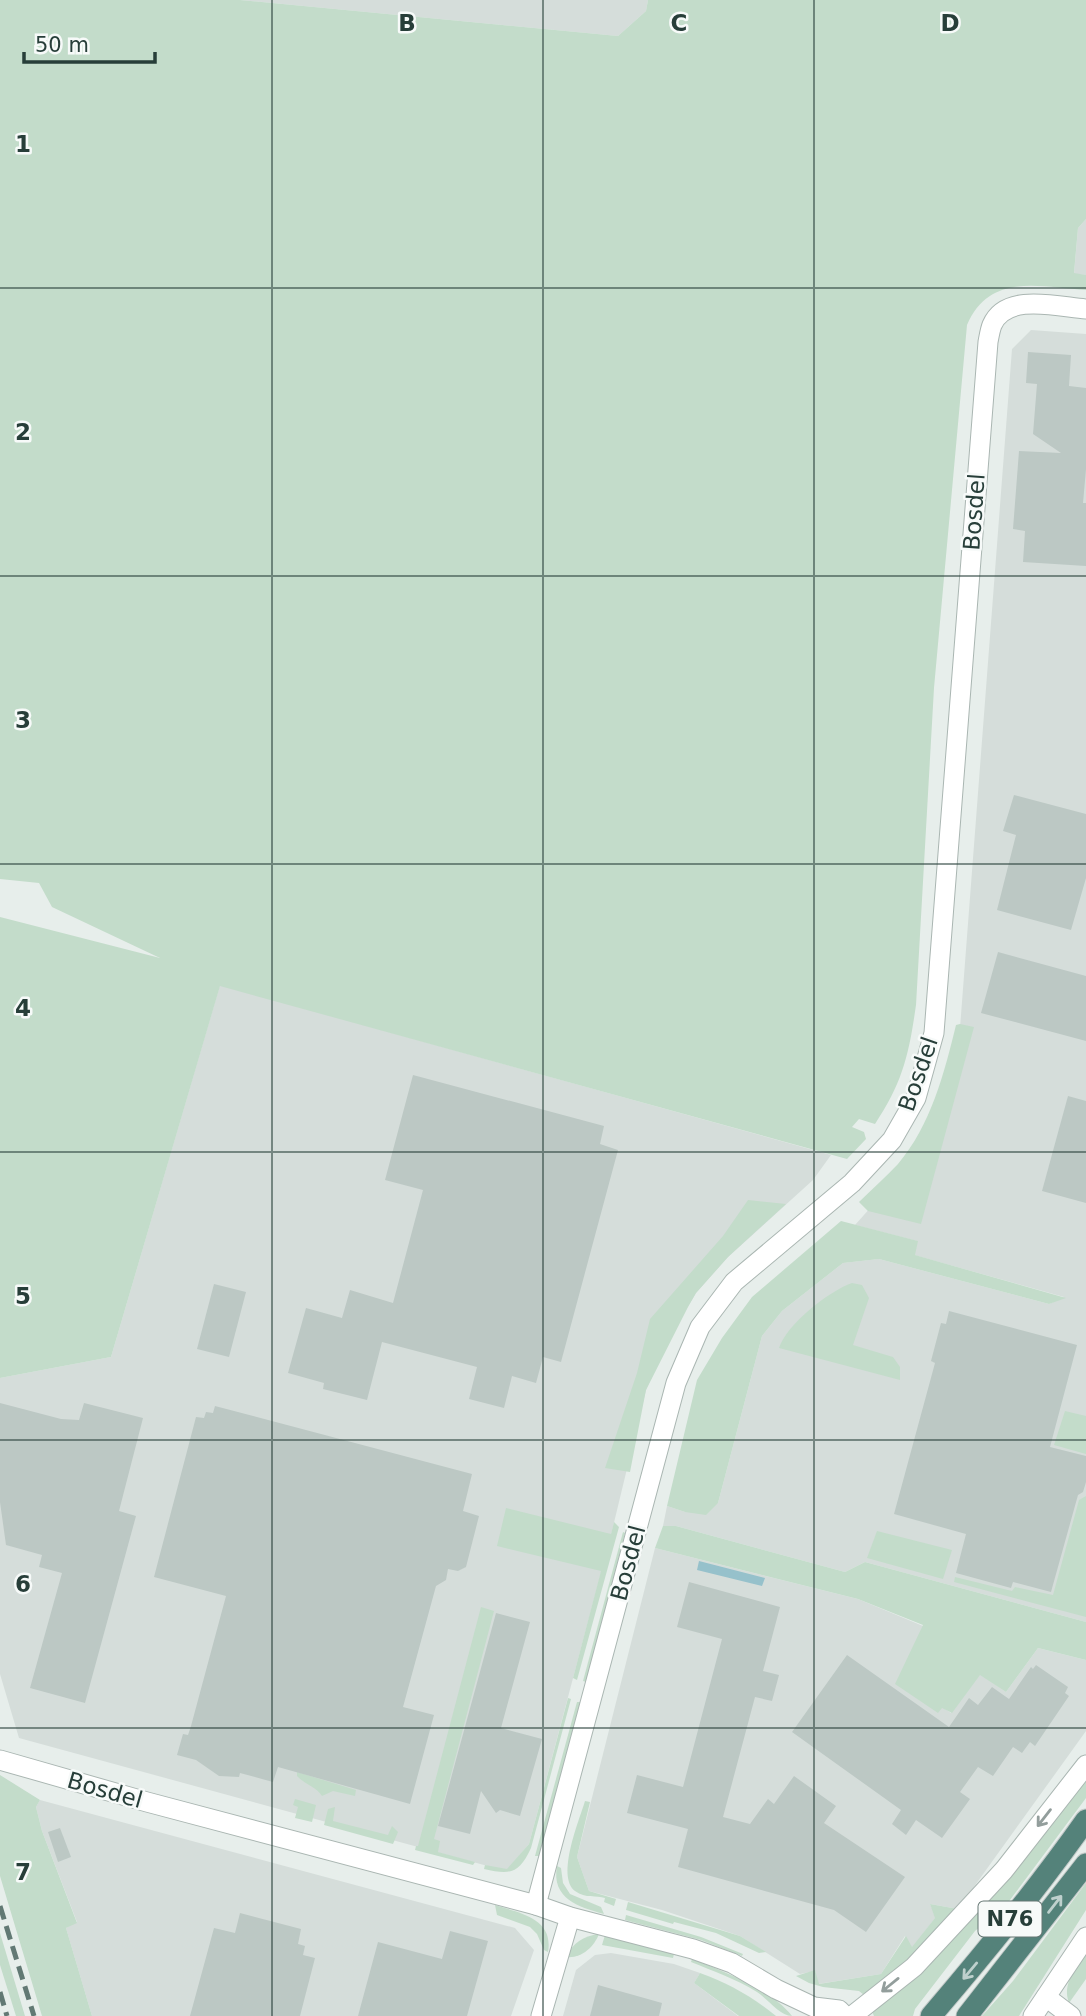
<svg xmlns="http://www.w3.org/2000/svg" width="1086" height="2016" viewBox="0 0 1086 2016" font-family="'DejaVu Sans',sans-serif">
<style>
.built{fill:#d5ddda}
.green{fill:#c3dcca}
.water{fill:#96c1cb}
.building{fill:#bcc8c4}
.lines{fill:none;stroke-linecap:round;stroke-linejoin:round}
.minor-casing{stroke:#aab6b2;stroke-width:21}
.trunk-casing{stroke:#c3c9c8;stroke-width:23}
.minor{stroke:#fff;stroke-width:19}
.trunk{stroke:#54827a;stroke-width:21}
.rail{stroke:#627974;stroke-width:5;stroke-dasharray:14 7;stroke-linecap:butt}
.oneway{stroke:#939e9c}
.oneway2{stroke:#bed0cd}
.grid{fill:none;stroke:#273e39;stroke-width:2;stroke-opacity:0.55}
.labels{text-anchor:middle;stroke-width:5;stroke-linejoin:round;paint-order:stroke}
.shield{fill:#f7faf9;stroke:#657673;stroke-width:2}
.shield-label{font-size:21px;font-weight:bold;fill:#273e39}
.street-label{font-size:23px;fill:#273e39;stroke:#f7faf9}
.grid-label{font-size:23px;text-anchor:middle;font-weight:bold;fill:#273e39;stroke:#f7faf9;stroke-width:5;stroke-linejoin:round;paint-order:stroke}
</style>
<rect width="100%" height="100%" fill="#e7eeeb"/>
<g class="built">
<polygon points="240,0 648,0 646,11 618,36"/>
<polygon points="1086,219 1086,275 1074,274 1078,228"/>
<polygon points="1031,330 1086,334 1086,1622 865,1562 845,1572 676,1526 663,1526 667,1506 685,1512 718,1503 762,1336 782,1311 843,1263 879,1259 1049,1304 1064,1297 914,1255 917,1241 855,1225 923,1149 960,1028 1012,349"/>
<polygon points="220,985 831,1155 813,1180 728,1257 696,1293 668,1339 646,1390 611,1535 529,1844 506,1871 19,1738 0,1674 0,1378 111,1357"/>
<polygon points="655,1548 858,1599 923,1626 942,1707 951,1713 980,1674 1006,1692 1038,1648 1086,1660 1086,1731 958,1909 930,1904 936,1917 912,1948 905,1936 881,1974 818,1984 815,1971 800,1974 740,1936 662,1910 589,1891 577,1857"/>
<polygon points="40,1800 515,1928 534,1950 511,2016 92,2016 66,1928 77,1922 42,1831 36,1807"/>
<polygon points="611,1953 674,1964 700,1973 694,1983 738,2016 563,2016 576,1970 595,1955"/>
</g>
<g class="green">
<path d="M 0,0 L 240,0 L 618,36 L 646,11 L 648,0 L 1086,0 L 1086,219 L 1078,228 L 1074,273 L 1086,275 L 1086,290 C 1039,287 990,272 967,325 L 934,688 L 916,1005 C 909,1054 903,1082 875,1124 L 859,1119 L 852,1127 L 864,1132 L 866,1139 L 847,1159 L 220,986 L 111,1357 L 0,1378 L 0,917 L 160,958 L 52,907 L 39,883 L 0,879 Z"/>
<path d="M 960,1024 L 974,1027 L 921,1224 L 868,1211 L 859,1202 C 872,1189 886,1177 898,1164 C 931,1125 944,1074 956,1025 Z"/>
<polygon points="748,1200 786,1204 728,1257 696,1293 688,1307 646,1390 630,1472 605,1468 637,1373 650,1319 723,1236"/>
<polygon points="841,1221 918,1241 915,1255 1066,1298 1049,1304 879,1259 843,1263 782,1311 762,1336 718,1503 706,1515 685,1512 667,1506 697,1380 722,1338 752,1297"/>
<path d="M 852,1283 L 862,1285 L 869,1298 L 853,1345 L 893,1357 L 900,1367 L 900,1380 L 779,1348 C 787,1324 829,1291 852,1283 Z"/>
<polygon points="1065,1411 1086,1416 1086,1454 1054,1445"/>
<polygon points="1086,1496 1086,1617 954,1582 955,1577 1012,1591 1015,1587 1053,1595 1079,1500"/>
<polygon points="506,1508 611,1534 614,1522 619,1527 577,1680 573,1678 601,1571 497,1546"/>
<polygon points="663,1526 676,1526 845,1572 865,1562 1086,1622 1086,1660 1038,1648 1006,1692 980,1675 952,1713 942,1708 938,1713 895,1684 923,1625 858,1599 655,1548"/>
<polygon points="877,1531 952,1550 943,1579 867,1558"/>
<polygon points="623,1532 625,1533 586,1682 583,1681"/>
<polygon points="481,1607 494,1611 434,1839 440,1841 438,1852 475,1862 473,1865 415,1850 416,1846 418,1846"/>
<path d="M 568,1698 L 571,1699 L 531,1848 C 519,1874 510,1875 484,1869 L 485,1865 L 507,1869 L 529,1844 Z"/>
<polygon points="577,1702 580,1702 539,1856 535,1856"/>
<polygon points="1086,1769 1086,1798 1007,1904 975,1931 915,2009 913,2016 874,2016 871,2009"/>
<path d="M 297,1772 L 356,1790 L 355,1796 L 333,1791 L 322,1796 C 317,1787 304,1784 297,1776 Z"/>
<polygon points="0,1775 40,1800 36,1807 42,1831 77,1923 66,1928 92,2016 42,2016 0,1876"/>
<polygon points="295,1799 316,1805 312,1822 295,1818 298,1807 293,1805"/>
<path d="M 585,1801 L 590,1802 L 577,1857 L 589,1891 L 616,1899 L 614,1906 L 604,1902 L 605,1898 C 596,1895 586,1899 575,1891 C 556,1876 579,1821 585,1801 Z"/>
<polygon points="335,1807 333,1821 388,1835 392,1826 398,1832 393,1844 324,1825 328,1809"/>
<path d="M 557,1866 L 561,1868 L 563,1883 L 570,1894 L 601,1907 L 604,1914 C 579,1907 551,1899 557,1866 Z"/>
<polygon points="1086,1883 1086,1910 1019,2016 982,2016 1013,1981"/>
<polygon points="628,1902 740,1936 766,1952 759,1953 716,1933 674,1922 673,1924 626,1910"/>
<polygon points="930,1904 958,1909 897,1971 864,1995 859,1991 823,1987 809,1983 796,1976 815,1970 819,1984 881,1974 906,1936 912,1947 935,1918"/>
<path d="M 495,1905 C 519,1913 554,1918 548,1952 L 544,1950 L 537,1934 L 530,1927 L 497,1915 Z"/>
<polygon points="626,1915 701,1937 743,1954 742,1956 701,1940 625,1920"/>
<polygon points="0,1933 25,2016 16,2016 0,1965"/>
<path d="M 599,1934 C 594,1947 581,1959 566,1957 C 573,1943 583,1936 599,1934 Z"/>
<polygon points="605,1935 674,1954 673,1958 602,1945"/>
<path d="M 1086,1954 L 1086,1979 L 1069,2003 C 1062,1983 1075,1970 1086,1954 Z"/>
<path d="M 692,1959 C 724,1972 770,1988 792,2016 C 780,2016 768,1999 757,1992 C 736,1979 713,1971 691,1962 Z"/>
<path d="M 700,1973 C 728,1983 753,1997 776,2016 L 739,2016 L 694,1983 Z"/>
</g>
<polygon class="water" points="699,1561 765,1578 762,1586 697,1570"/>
<g class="building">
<polygon points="1028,352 1071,355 1069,386 1086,388 1086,469 1083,503 1086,503 1086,566 1023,562 1025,531 1013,529 1019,451 1061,453 1033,434 1037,384 1026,383"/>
<polygon points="1014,795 1086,814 1086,878 1071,930 997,910 1016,835 1003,831"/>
<polygon points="998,952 1086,976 1086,1041 981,1013"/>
<polygon points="413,1075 604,1126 600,1144 618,1150 561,1362 543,1357 536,1383 512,1376 504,1408 469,1399 477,1367 382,1342 367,1400 323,1389 324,1383 288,1373 306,1308 342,1318 350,1290 393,1303 423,1190 385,1180"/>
<polygon points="1068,1096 1086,1101 1086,1203 1042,1191"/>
<polygon points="214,1284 246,1292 229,1357 197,1349"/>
<polygon points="949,1311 1077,1345 1050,1447 1086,1456 1086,1482 1083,1492 1078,1495 1051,1592 1013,1582 1011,1588 956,1573 966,1534 894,1514 935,1363 931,1361 941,1323 946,1324"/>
<polygon points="0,1403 61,1419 79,1420 84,1403 143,1418 119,1511 136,1516 85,1703 30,1688 62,1573 39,1567 42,1555 6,1545 0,1502"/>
<polygon points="215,1406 472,1474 463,1511 479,1516 466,1567 458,1571 448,1569 446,1580 436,1586 403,1707 434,1715 410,1804 278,1767 273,1782 240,1773 239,1777 219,1776 196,1760 177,1755 183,1734 188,1735 191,1726 226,1596 154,1577 196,1417 204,1418 206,1412 213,1413"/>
<polygon points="689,1582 780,1607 763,1671 779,1675 772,1701 755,1697 723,1817 750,1824 768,1799 774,1804 794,1776 836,1806 824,1823 905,1877 866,1932 834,1910 678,1867 688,1829 627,1813 637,1775 683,1787 722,1639 677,1627"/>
<polygon points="496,1613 530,1622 501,1728 542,1739 520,1816 500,1810 496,1813 481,1791 470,1834 438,1826"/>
<polygon points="847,1655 949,1727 969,1698 978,1705 992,1687 1009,1699 1031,1667 1033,1669 1036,1665 1068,1687 1065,1693 1069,1696 1035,1746 1030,1742 1022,1753 1013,1747 993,1776 978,1767 960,1792 970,1799 942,1838 916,1820 906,1835 892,1824 901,1810 792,1732"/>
<polygon points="60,1828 71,1857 58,1862 48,1832"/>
<polygon points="240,1913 301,1929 298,1944 305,1946 303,1955 315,1958 300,2016 190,2016 214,1928 235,1933"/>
<polygon points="450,1931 488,1941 467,2016 358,2016 378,1942 442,1959"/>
<polygon points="598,1985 662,2003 659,2016 590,2016"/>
</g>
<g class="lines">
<g class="minor-casing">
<g id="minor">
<polyline points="0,1760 147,1802 536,1905 570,1917 693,1949 732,1963 776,1989 814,2007 839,2010 845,2016"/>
<path d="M 536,1905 L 676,1383 L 700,1327 L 734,1282 L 852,1183 L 892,1140 L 916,1098 L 934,1033 L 988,342 C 989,337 990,330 992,325 C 1006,292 1059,307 1086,309"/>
<polyline points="1046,1997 1071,2016"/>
<polyline points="541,2016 570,1917"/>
<polyline points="852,2016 914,1967 1004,1870 1086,1765"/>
<polyline points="1033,2016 1086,1937"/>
</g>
</g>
<g class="trunk-casing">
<g id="trunk">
<path d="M 931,2016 C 985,1953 1038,1888 1086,1820"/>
<polyline points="967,2016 1086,1864"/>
</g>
</g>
<use href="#minor" class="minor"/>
<use href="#trunk" class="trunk"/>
<g class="rail">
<polyline points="0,1906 34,2016"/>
<polyline points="0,1992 7,2016"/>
</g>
</g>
<defs><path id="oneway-shaft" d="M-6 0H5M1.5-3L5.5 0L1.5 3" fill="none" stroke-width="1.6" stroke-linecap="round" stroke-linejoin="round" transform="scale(1.75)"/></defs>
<g class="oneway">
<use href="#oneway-shaft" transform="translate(1044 1818) rotate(128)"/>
<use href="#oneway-shaft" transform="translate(890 1985) rotate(141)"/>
</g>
<g class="oneway2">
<use href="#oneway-shaft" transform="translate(1055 1904) rotate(-52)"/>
<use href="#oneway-shaft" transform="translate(970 1971) rotate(130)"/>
</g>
<path class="grid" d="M 272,0 L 272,2016M 543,0 L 543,2016M 814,0 L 814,2016M 0,288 L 1086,288M 0,576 L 1086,576M 0,864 L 1086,864M 0,1152 L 1086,1152M 0,1440 L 1086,1440M 0,1728 L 1086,1728"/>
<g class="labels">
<rect class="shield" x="978.5" y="1901.5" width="63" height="35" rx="5"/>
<g class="shield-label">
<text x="1010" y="1926">N76</text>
</g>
<g class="street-label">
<text transform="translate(974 512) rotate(-86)" y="8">Bosdel</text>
<text transform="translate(918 1074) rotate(-71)" y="8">Bosdel</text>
<text transform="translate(628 1563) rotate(-75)" y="8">Bosdel</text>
<text transform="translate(105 1790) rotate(16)" y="8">Bosdel</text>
</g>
</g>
<g class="grid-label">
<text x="407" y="31">B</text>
<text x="679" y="31">C</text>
<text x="950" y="31">D</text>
<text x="23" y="152">1</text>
<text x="23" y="440">2</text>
<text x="23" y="728">3</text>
<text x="23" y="1016">4</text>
<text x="23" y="1304">5</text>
<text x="23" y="1592">6</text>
<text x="23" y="1880">7</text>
</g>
<path d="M24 52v10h131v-10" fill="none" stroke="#273e39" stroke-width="3.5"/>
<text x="35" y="52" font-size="21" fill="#273e39" stroke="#f7faf9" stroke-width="5" paint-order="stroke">50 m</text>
</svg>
